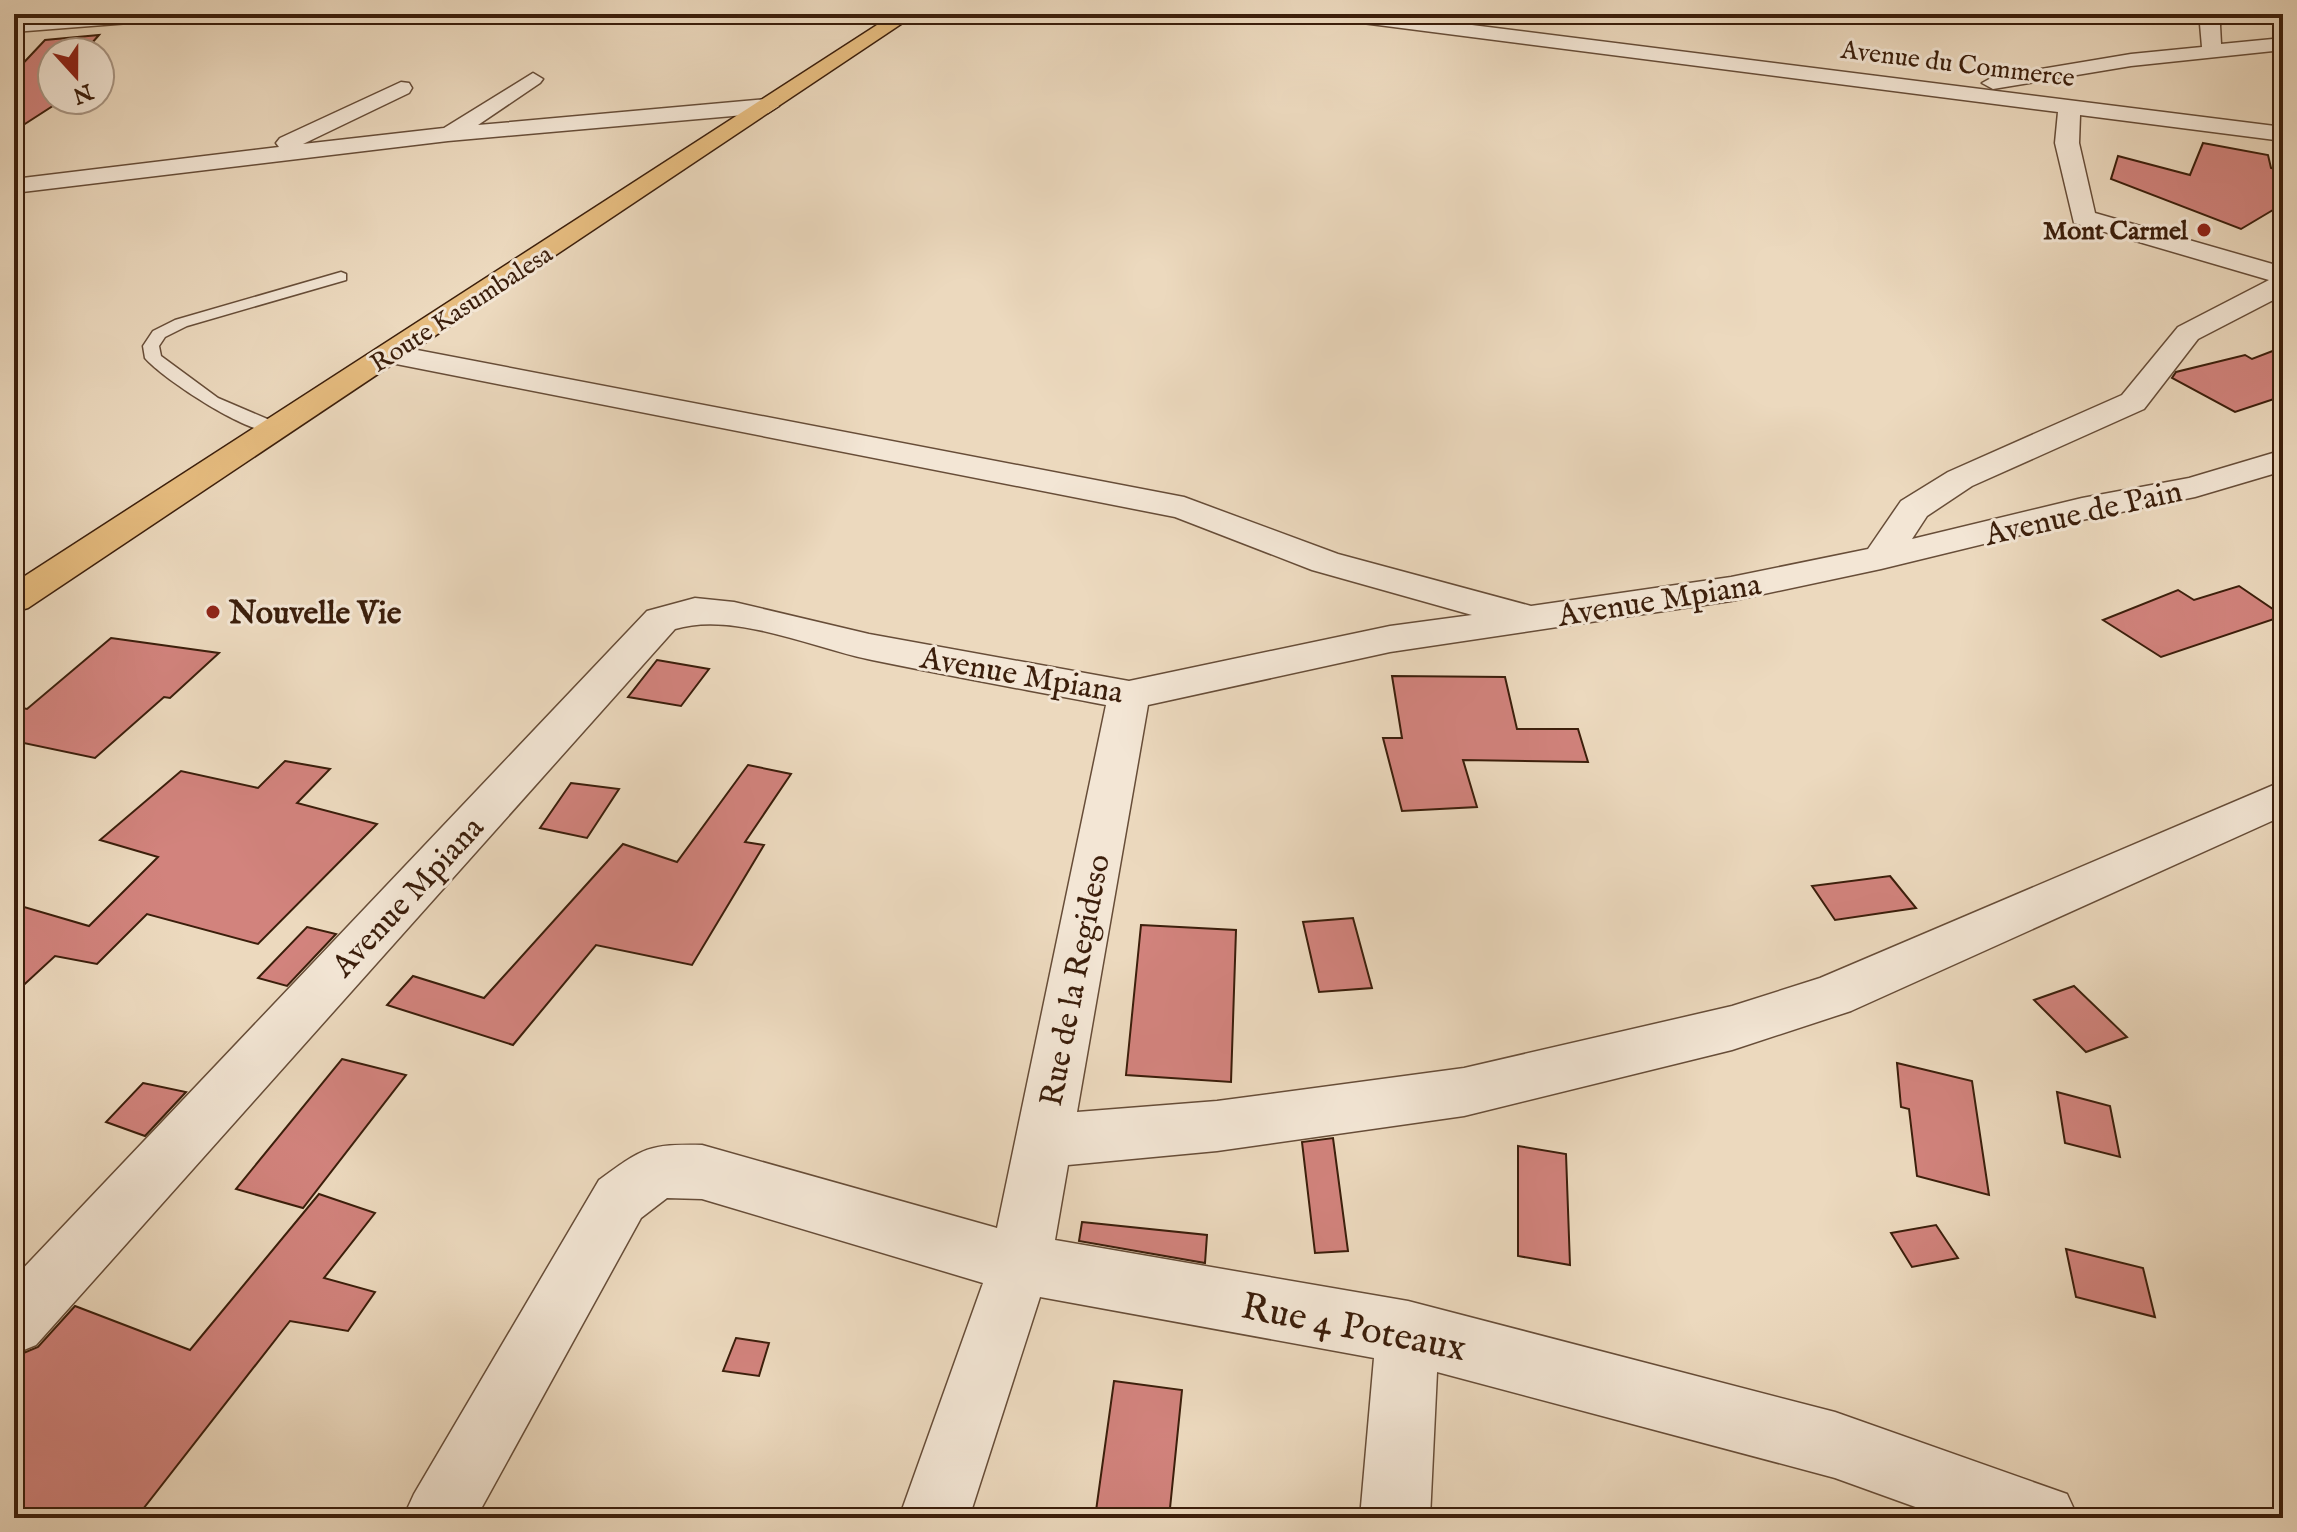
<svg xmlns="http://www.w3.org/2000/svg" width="2297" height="1532" viewBox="0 0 2297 1532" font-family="'IM FELL English',serif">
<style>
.building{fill:#d2837d;stroke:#3b1e0b;stroke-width:2}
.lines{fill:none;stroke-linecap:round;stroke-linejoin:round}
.service-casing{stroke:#674d38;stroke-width:3}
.minor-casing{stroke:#674d38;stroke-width:3}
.trunk-casing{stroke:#3b1e0b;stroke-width:3}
.service{fill:#f3e6d5;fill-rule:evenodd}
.minor{fill:#f3e6d5;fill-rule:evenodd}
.trunk{fill:#e6bc7f;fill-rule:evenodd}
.poi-dot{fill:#8f2418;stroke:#f3e6d5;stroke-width:3}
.labels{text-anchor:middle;stroke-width:6;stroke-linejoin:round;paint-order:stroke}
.far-street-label{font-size:26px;fill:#3b1e0b;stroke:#f3e6d5}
.far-poi-label{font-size:26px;font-weight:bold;fill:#3b1e0b;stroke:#f3e6d5;text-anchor:end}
.street-label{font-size:32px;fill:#3b1e0b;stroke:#f3e6d5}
.poi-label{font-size:32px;font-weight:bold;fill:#3b1e0b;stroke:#f3e6d5;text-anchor:start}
.near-street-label{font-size:38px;fill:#3b1e0b;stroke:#f3e6d5}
</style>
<rect width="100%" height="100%" fill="#ecd9be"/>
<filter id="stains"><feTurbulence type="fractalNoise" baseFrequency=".0025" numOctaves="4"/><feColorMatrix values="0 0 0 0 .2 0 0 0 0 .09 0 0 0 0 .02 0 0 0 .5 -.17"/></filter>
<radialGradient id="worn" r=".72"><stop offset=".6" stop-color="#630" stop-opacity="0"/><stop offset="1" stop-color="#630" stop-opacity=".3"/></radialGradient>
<g class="building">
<polygon points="99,35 84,52 52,52 52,100 62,100 14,131 14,73 45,40"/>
<polygon points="2203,143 2268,155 2271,168 2283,171 2283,204 2241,229 2111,179 2118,156 2190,175"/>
<polygon points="2283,347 2283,396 2235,412 2172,378 2176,372 2245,355 2252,359"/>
<polygon points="2239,586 2283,616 2161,657 2103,620 2178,590 2194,600"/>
<polygon points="111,638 219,653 170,698 164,697 95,758 14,741 14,706 27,709"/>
<polygon points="657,660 709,669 681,706 628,697"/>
<polygon points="1392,676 1505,677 1517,729 1578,729 1588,762 1463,760 1477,807 1402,811 1383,738 1402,738"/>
<polygon points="285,761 330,769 297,803 377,824 258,944 147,914 97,964 55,956 14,994 14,904 89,926 158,857 100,840 181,771 258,788"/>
<polygon points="748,765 791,774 745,842 764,845 692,965 596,945 513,1045 387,1005 413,976 484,998 623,844 677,862"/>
<polygon points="571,783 619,789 587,838 540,828"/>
<polygon points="1890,876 1916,908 1835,920 1812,886"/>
<polygon points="1353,918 1372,988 1319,992 1303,922"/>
<polygon points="1141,925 1236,930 1231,1082 1126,1075"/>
<polygon points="307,927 336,934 287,986 258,978"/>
<polygon points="2074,986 2127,1037 2086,1052 2034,1000"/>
<polygon points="342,1059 406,1075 303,1208 236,1189"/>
<polygon points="1897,1063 1972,1081 1989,1195 1917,1176 1909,1109 1901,1107"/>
<polygon points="143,1083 186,1092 145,1136 106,1122"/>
<polygon points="2057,1092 2110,1106 2120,1157 2065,1143"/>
<polygon points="1333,1138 1348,1251 1315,1253 1302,1142"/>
<polygon points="1518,1146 1566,1154 1570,1265 1518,1256"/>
<polygon points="319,1194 375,1213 324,1278 375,1292 348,1331 290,1321 136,1518 14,1518 14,1357 38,1347 75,1306 190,1350"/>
<polygon points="1082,1222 1207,1235 1205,1263 1079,1241"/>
<polygon points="1936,1225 1958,1258 1912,1267 1891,1233"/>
<polygon points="2066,1249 2143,1268 2155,1317 2076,1297"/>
<polygon points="736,1338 769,1343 759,1376 723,1371"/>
<polygon points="1114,1381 1182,1390 1169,1518 1095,1518"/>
</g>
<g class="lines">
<g class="service-casing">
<path id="service" d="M 341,272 L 346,274 L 346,280 L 187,326 L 165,337 L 159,346 L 161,356 L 218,398 L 279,424 L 279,432 C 252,438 163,379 145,358 L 143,346 L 153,331 L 175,320 Z"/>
</g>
<g class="minor-casing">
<g id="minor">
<polygon points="95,14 177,14 168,20 14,32 14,20"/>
<path d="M 1330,14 L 1384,14 L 2283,127 L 2283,141 L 2080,115 L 2079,143 L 2095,213 L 2283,267 L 2283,295 L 2198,339 L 2144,409 L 1972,486 L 1927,516 L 1912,539 L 2082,498 L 2189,478 L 2283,450 L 2283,471 L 2195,497 L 2082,520 L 1881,569 L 1731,601 L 1390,652 L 1148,705 L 1077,1112 L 1217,1101 L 1464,1068 L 1732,1006 L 1820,978 L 2283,781 L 2283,816 L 1851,1011 L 1732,1050 L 1464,1116 L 1217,1151 L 1068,1165 L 1055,1240 L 1408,1301 L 1835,1412 L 2067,1494 L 2078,1518 L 1946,1518 L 1835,1478 L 1437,1372 L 1430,1518 L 1360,1518 L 1374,1358 L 1040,1297 L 969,1518 L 899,1518 L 983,1283 L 702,1199 L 667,1198 L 641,1218 L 476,1518 L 403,1518 L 414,1494 L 599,1180 C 643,1148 648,1144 702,1145 L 997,1228 L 1106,705 C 1028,690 949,676 872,660 C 813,648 733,611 675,629 L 36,1345 L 14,1354 L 14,1278 L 647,611 L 695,598 L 734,602 L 869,634 L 1129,681 L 1390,626 L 1472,615 L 1312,570 L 1175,517 L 391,363 L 380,360 L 376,354 L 380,348 L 391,345 L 1184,497 L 1338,554 L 1531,606 L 1731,577 L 1868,549 L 1901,501 L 1948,472 L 2122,395 L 2178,327 L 2269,280 L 2074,223 L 2055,143 L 2058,112 L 1339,20 Z"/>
<polygon points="2209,14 2228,14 2220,25 2221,44 2283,38 2283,50 2131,66 1993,89 1982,83 1993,77 2131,54 2202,47 2200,24"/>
<polygon points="533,73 543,79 540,83 478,125 768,99 779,106 768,113 448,141 14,193 14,179 279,147 276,143 280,138 401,82 409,83 412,88 409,93 303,144 444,128"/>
</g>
</g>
<g class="trunk-casing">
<polygon id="trunk" points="894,14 916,14 28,608 14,612 14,583"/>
</g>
<use href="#service" class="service"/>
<use href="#minor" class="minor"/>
<use href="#trunk" class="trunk"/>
</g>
<g class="poi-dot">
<circle cx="2204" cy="230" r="8"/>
<circle cx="213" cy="612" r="8"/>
</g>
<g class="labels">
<g class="far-street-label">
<text transform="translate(1958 63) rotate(7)" y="9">Avenue du Commerce</text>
<text transform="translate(461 308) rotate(-33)" y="9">Route Kasumbalesa</text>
</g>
<g class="far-poi-label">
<text x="2188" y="239">Mont Carmel</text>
</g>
<g class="street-label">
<text transform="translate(2083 512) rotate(-13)" y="11">Avenue de Pain</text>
<text transform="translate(1659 599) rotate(-9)" y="11">Avenue Mpiana</text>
<text transform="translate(1022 674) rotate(10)" y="11">Avenue Mpiana</text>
<text transform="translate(407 896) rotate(-47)" y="11">Avenue Mpiana</text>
<text transform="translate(1074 980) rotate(-79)" y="11">Rue de la Regideso</text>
</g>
<g class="poi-label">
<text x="229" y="623">Nouvelle Vie</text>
</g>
<g class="near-street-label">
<text transform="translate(1354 1326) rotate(11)" y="13">Rue 4 Poteaux</text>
</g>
</g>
<rect width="2297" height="1532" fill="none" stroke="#ecd9be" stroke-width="48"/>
<rect x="16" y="16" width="2265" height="1500" fill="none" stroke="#3b1e0b" stroke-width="4"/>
<rect x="24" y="24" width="2249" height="1484" fill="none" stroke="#3b1e0b" stroke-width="2"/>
<g transform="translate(76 76) rotate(159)"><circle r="38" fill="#f3e6d5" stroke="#a99684" stroke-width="2"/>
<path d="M0-6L14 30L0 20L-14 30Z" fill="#8f2418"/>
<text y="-12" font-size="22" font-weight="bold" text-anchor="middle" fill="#3b1e0b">N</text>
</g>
<rect width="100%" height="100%" filter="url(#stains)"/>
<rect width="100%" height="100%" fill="url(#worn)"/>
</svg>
